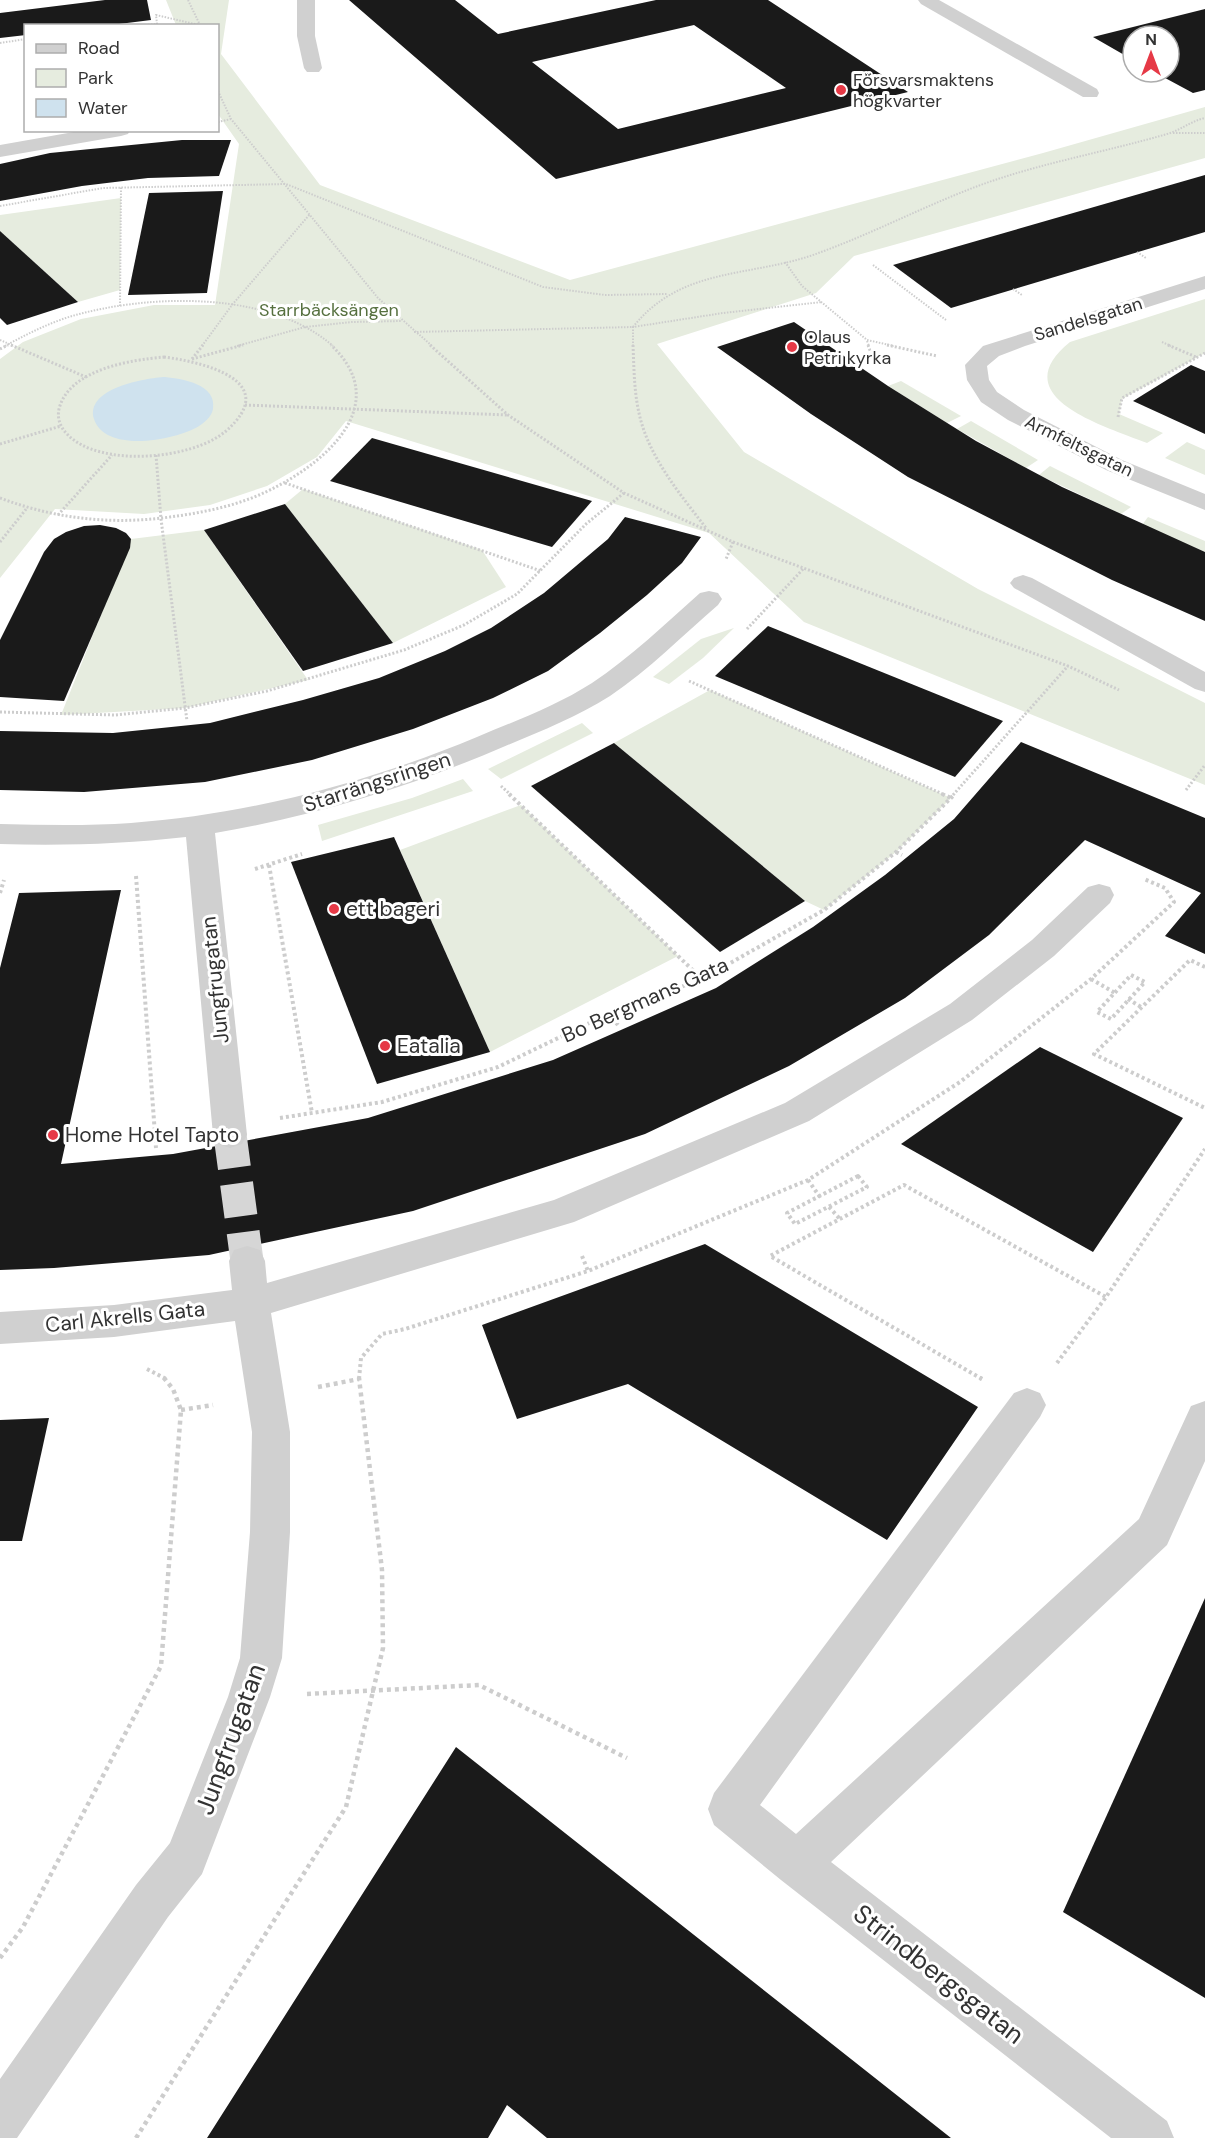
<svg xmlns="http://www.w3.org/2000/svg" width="1205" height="2138" viewBox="0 0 1205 2138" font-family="'DM Sans',sans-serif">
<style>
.green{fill:#e6ecdf}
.water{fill:#cfe2ee}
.building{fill:#1a1a1a;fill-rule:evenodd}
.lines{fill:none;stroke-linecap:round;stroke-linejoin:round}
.minor-tunnel{stroke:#d6d6d6;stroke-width:33;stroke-dasharray:33 16;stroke-linecap:butt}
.path-far3{stroke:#cdcdcd;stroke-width:2;stroke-dasharray:1.5 1.5;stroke-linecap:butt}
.path-far2{stroke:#cdcdcd;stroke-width:3;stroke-dasharray:2 2;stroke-linecap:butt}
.path-far1{stroke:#cdcdcd;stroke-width:4;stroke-dasharray:3 3;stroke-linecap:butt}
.path{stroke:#cdcdcd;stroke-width:4.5;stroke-dasharray:4 4;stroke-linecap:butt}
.minor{fill:#d0d0d0;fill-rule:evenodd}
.poi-dot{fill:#e63946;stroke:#fff;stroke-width:2}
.labels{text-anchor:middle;stroke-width:6;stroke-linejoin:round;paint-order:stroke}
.far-poi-label{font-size:18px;fill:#333;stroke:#fff;text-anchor:start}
.far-park-label{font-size:18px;fill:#56703f;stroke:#fff}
.far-street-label{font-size:18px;fill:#333;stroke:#fff}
.street-label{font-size:21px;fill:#333;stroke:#fff}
.poi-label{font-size:21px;fill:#333;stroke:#fff;text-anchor:start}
.near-street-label{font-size:26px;fill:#333;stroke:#fff}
</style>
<rect width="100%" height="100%" fill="#fff"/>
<g class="green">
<polygon points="166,0 229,0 221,54 320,185 570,280 1043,153 1205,107 1205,158 854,256 816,293 657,344 744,452 978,589 1205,703 1205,785 804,622 709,533 346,421 317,457 267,486 210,505 144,514 55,509 0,578 0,359 23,342 81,319 154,305 215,305 239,144 218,114 218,26 176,25"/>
<polygon points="121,198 120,290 78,302 0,231 0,215"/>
<path d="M 1205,299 L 1205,353 L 1122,399 L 1119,414 L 1163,433 L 1147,443 C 1105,426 1002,397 1070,342 Z"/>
<polygon points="901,381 961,416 947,423 888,386"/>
<polygon points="971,421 1038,460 1026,468 957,429"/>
<polygon points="1187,442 1205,450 1205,475 1165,458"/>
<polygon points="1050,466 1131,507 1121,514 1039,475"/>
<polygon points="303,489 482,550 506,587 393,643 285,504"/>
<polygon points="1148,517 1205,541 1205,552 1142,525"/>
<polygon points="204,530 308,680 185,708 61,715 131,539"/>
<polygon points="734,628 703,658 669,684 653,677 701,639"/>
<polygon points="710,690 951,798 896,852 824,910 805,901 614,743"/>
<polygon points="582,723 593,733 501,779 488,769"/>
<polygon points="463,779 473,791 322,841 318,825 412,798"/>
<polygon points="521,805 678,956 490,1052 400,850"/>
</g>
<path class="water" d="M 165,377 C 183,379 217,384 213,409 C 212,416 205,422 199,426 C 177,440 105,454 94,419 C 85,388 146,378 165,377 Z"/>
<g class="building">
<polygon points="105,0 147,0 151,20 103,26 26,26 26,35 0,38 0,13"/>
<path d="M 349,0 L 455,0 L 498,34 L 656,0 L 768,0 L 908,92 L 556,179 ZM 694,25 L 786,88 L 618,129 L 532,62 Z"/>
<polygon points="1205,9 1205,90 1193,93 1154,72 1169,72 1169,36 1133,36 1133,60 1093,37"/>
<polygon points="182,140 231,140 219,176 148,178 82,186 0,201 0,164 50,153"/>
<polygon points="1205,175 1205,232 951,308 893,265"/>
<polygon points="223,191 207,293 128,295 149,193"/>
<polygon points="0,231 78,302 7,325 0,318"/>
<polygon points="794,322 888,386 976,441 1062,487 1205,552 1205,621 1112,580 908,477 811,414 717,347"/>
<polygon points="1191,365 1205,371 1205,434 1133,401"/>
<polygon points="372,438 592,501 552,547 330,481"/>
<polygon points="285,504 393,643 303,671 204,530"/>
<polygon points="625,517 701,537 682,563 647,595 600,633 548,671 493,698 413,729 312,760 205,782 84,792 0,790 0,731 113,733 210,723 303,700 379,678 445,651 491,628 544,593 608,539"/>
<polygon points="100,525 116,528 126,533 131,539 130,548 64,701 0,697 0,640 44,552 54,539 66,532 84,526"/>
<polygon points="768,626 1003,721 955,777 715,676"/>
<polygon points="1021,742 1205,818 1205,954 1165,936 1201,893 1085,840 989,935 905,998 789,1066 645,1134 413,1211 209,1255 54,1268 0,1270 0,968 19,893 121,890 61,1164 173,1154 368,1118 553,1060 716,988 813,927 885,875 954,819"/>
<polygon points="614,743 805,901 720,952 531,786"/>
<polygon points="394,837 490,1052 377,1084 291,862"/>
<polygon points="1040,1047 1183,1118 1093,1252 901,1144"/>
<polygon points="705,1244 978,1407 887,1540 628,1384 517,1419 482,1325"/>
<polygon points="49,1418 22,1541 0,1541 0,1420"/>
<polygon points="1205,1598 1205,1998 1063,1912"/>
<polygon points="456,1747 951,2138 547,2138 507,2105 488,2138 207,2138"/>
</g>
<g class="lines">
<polyline class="minor-tunnel" points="230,1135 247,1261"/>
<g class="path-far3">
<polyline points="188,0 200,25"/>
<polyline points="133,26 157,24 156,15 199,25"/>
<polyline points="0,43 26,39"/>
<polyline points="218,91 231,119 378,298 432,346"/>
<polyline points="218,122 231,119"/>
<polyline points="1173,133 1205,133"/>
<polyline points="0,206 103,188 286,184 543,287 605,295 667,294"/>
<polyline points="1137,252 1146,258"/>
<polyline points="785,262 802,286 867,340 894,346"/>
<polyline points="873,265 946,320"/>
<polyline points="1013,289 1022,295"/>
<polyline points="120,306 121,187"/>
<path d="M 414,332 L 633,327 C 680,268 746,277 810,256 C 865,237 916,210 970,189 C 1034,164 1102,153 1167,134 C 1181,130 1191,121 1205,118"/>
<polyline points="0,340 14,346"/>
<polyline points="867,341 869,346"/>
<polyline points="1162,342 1171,346"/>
<path d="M 5,346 C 27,334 49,323 72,316 C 149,294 269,290 333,346"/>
<polyline points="202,346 232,305 310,214"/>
<polyline points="237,346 305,327 352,322 402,321"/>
<polyline points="633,346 633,327 723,313 822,302"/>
</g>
<g class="path-far2">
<polyline points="11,345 86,377"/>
<polyline points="430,345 508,415 624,493 733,542 726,559"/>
<path d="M 633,345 C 634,368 634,391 639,413 C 648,456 680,494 706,528"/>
<polyline points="868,345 874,361"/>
<polyline points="887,345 937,356"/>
<polyline points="1168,345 1196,357"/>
<polyline points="0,349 8,345"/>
<path d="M 164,357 C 203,362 283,381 226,431 C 192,460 99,468 67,434 C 60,427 57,418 59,409 C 69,369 131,360 164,357 Z"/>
<polyline points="192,359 243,345"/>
<polyline points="192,359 203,345"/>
<polyline points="245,405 508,415"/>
<polyline points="1118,417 1122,398 1205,353"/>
<polyline points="0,444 61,426"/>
<polyline points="156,455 161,519 187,721"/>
<polyline points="285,483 541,571"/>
<path d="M 0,498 C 56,519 111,525 170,517 C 200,513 231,507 259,495 C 317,470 398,408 331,345"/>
<polyline points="58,515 112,455"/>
<polyline points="0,542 27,508"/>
<polyline points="733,542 1068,666 1119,690"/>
<polyline points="747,629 804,568"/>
<polyline points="689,681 945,795"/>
<polyline points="0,712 115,715 185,708 267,691 404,650 464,625 517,594 586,524 624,493"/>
<polyline points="501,786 511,795"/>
<polyline points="1186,790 1205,765"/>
<polyline points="953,795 1068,666"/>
</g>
<g class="path-far1">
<polyline points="509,794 702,979"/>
<polyline points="942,794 951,798"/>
<polyline points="896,852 902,855"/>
<polyline points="269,865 312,1113"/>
<polyline points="255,869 302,854"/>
<polyline points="136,876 156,1148"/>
<polyline points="0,893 4,880"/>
<polyline points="1205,967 1190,960 1094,1054 1205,1108"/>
<polygon points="1131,975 1145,982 1111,1019 1097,1012"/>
<polyline points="1091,979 1115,993"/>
<polyline points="1128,999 1141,1007"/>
<polyline points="608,1014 618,1025"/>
<polyline points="280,1118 382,1102 498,1067 608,1014 702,979 824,910 896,852 955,794"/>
<polygon points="858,1176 867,1187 795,1224 787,1213"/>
<polyline points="808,1180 820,1197"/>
<polyline points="829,1207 840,1219"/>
<polyline points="582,1256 588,1271"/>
<polyline points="1057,1363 1106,1297 1205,1149"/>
<polyline points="147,1369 166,1379"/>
<polyline points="359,1379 361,1358 382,1334 405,1329 588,1271 808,1180 960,1082 1091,979 1174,902 1165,888 1144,879"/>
<polyline points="982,1379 770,1256 904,1185 1106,1297"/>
</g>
<g class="path">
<polyline points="980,1378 982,1379"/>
<polyline points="318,1387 359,1379"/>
<polyline points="181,1410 213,1405"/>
<polyline points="307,1694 479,1685 627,1758"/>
<polyline points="0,1958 23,1927 161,1666 181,1410 173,1389 164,1378"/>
<polyline points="136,2138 346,1807 383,1648 382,1570 359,1378"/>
</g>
<g class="minor">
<polygon points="297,0 315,0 315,36 322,68 319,72 307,72 304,68 297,36"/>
<polygon points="918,0 939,0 1097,89 1099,93 1097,97 1083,97 921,4"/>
<polygon points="85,130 130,130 128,134 121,136 0,157 0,145"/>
<polygon points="1205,276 1205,289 1025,346 999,356 987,366 989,380 997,392 1024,410 1122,460 1205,494 1205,510 1106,470 1008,420 981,402 967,380 965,365 983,346"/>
<polygon points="1023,575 1032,578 1205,672 1205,692 1195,689 1014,588 1010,583 1014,578"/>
<path d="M 709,591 L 718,593 L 722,599 L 718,605 C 683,635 649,670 610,696 C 577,717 539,732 503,747 C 410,787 315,816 215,833 L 247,1135 L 242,1144 L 230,1148 L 218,1144 L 213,1135 L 186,837 C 124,844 63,846 0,844 L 0,824 C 44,825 88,826 131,823 C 251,814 366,783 477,737 C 515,721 556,706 592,683 C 631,657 665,624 700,593 Z"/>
<polygon points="1099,884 1110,887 1114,895 1110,903 1054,956 972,1020 809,1121 574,1222 271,1313 290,1432 290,1532 282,1658 270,1697 202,1874 168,1917 17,2138 0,2138 0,2079 136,1885 170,1843 228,1697 240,1658 250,1532 252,1432 235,1321 114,1337 0,1344 0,1312 114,1305 232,1290 229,1261 234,1250 247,1246 260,1250 265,1261 267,1283 554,1200 785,1103 950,1004 1032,940 1088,887"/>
<polygon points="1027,1388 1040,1393 1046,1405 1040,1417 760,1805 796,1834 1139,1519 1191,1406 1205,1401 1205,1461 1167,1545 831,1862 1167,2121 1174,2138 1111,2138 781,1880 714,1825 708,1809 714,1793 1014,1393"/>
</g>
</g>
<g class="poi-dot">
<circle cx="841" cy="90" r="6"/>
<circle cx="792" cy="347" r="6"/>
<circle cx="334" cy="909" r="6"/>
<circle cx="385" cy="1046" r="6"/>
<circle cx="53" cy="1135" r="6"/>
</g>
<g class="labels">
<g class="far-poi-label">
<text x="853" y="86">Försvarsmaktens<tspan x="853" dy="21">högkvarter</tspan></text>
<text x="804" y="343">Olaus<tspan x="804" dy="21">Petri kyrka</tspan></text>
</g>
<g class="far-park-label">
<text x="329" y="316">Starrbäcksängen</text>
</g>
<g class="far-street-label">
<text transform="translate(1088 319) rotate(-17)" y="6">Sandelsgatan</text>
<text transform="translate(1079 446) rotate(26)" y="6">Armfeltsgatan</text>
</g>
<g class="street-label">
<text transform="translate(377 782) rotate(-18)" y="7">Starrängsringen</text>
<text transform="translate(215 980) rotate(-96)" y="7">Jungfrugatan</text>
<text transform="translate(645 1000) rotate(-24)" y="7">Bo Bergmans Gata</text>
<text transform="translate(125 1317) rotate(-6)" y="7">Carl Akrells Gata</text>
</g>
<g class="poi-label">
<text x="346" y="916">ett bageri</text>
<text x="397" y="1053">Eatalia</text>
<text x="65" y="1142">Home Hotel Tapto</text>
</g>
<g class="near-street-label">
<text transform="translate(230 1739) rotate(-70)" y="9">Jungfrugatan</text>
<text transform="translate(939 1974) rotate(38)" y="9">Strindbergsgatan</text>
</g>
</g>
<rect x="24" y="24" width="195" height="108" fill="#ffffff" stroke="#adadad" stroke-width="1.5"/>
<rect x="36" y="44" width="30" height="9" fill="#d0d0d0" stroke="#adadad" stroke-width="1.5"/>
<text x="78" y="54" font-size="18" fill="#333333">Road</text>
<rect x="36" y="69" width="30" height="18" fill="#e6ecdf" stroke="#adadad" stroke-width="1.5"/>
<text x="78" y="84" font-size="18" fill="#333333">Park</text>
<rect x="36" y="99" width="30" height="18" fill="#cfe2ee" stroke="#adadad" stroke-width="1.5"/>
<text x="78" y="114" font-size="18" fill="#333333">Water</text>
<g transform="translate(1151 54)"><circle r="28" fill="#ffffff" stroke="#adadad" stroke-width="1.5"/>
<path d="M0-4.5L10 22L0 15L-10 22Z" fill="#e63946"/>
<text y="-9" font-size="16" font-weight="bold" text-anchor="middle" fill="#333333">N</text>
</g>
</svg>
